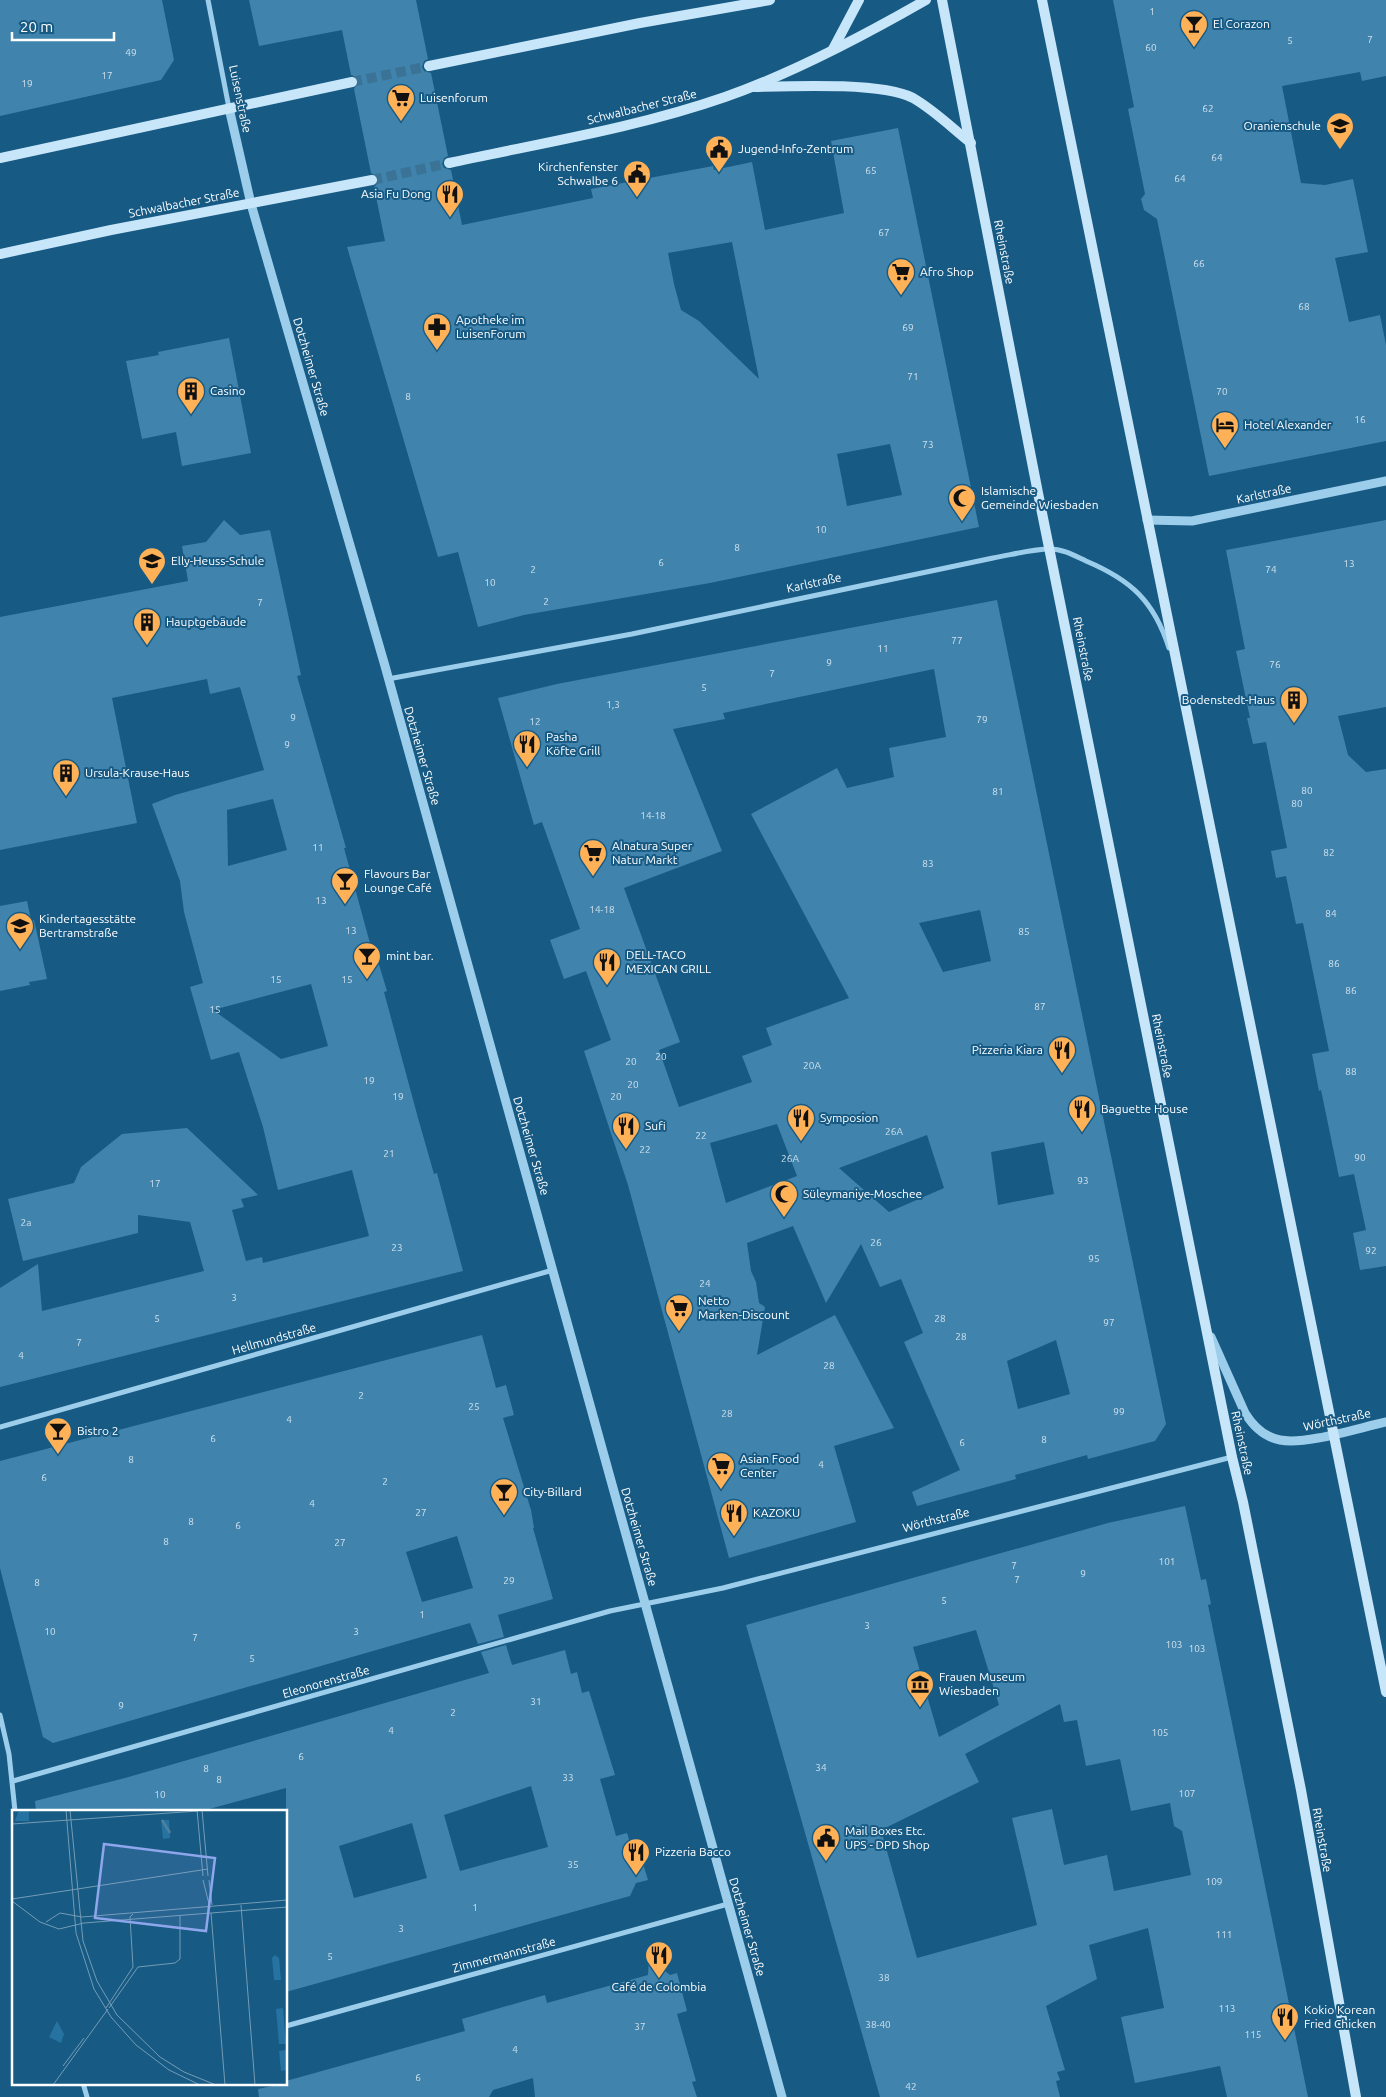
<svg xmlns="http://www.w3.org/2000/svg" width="1386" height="2097" viewBox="0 0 1386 2097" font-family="Ubuntu,sans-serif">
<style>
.building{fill:#4084ae;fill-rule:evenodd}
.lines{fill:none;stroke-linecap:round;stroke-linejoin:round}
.secondary-tunnel{stroke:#3a7396;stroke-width:10;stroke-dasharray:10 5;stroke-linecap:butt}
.minor{stroke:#9cceec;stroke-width:5}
.tertiary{stroke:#9cceec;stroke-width:9}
.secondary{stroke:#c8e6f9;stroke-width:10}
.labels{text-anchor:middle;stroke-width:4;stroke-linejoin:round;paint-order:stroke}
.number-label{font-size:10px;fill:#cfe0eb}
.poi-label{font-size:12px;fill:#fff;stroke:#175a84;text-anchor:start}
.street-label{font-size:12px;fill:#fff;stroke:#175a84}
.inset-river{fill:none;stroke:#4f809e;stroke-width:2.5}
.inset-road{fill:none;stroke:#749cb5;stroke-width:1}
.view{fill:#8ea6ec;fill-opacity:0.15;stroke:#8ea6ec;stroke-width:2.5}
.inset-edge{fill:none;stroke:#fff;stroke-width:2.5}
</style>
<rect width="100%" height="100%" fill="#175a84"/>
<g class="building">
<polygon points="0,0 162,0 174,60 161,80 0,116"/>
<path d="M 249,0 L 416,0 L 428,59 L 424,61 L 422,67 L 424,71 L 431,73 L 448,156 L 444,158 L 442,164 L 444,168 L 451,170 L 462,225 L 593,198 L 591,189 L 713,166 L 714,170 L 752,162 L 765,230 L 844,213 L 831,141 L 898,128 L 979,527 L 710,583 L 524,615 L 478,627 L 458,552 L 438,557 L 347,247 L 385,241 L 374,187 L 378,183 L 379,178 L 371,173 L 354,89 L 359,81 L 357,77 L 351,75 L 342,30 L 259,46 ZM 732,242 L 759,379 L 699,321 L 681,310 L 674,284 L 668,253 ZM 890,444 L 902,495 L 847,506 L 837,454 Z"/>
<polygon points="1113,0 1386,0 1386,76 1362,81 1360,72 1282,86 1301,183 1325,185 1353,179 1368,252 1335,258 1349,322 1380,315 1386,345 1386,441 1209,476 1157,219 1144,210 1141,199 1145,194 1128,109 1134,107"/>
<polygon points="229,338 251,453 182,466 176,432 142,439 126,361 159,355 158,352"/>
<path d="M 224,520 L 240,535 L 270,530 L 301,675 L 297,676 L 346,848 L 344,848 L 374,958 L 377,958 L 387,991 L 384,992 L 418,1118 L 434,1174 L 437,1173 L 463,1271 L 0,1387 L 0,1288 L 38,1264 L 42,1311 L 204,1271 L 190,1222 L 138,1215 L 138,1233 L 23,1261 L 8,1199 L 74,1183 L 81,1167 L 122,1134 L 187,1128 L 258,1195 L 241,1199 L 244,1207 L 232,1210 L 246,1261 L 262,1257 L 263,1263 L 369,1236 L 352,1170 L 278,1190 L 263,1127 L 239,1052 L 211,1060 L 190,987 L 203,983 L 184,912 L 180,881 L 152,804 L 175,795 L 264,770 L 240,687 L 210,694 L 207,679 L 112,698 L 137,823 L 0,850 L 0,617 L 188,581 L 182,546 L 206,542 ZM 273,799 L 287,850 L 228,866 L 227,810 ZM 311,984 L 328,1046 L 281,1059 L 213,1010 Z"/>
<polygon points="1386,520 1386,707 1338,716 1348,755 1366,772 1386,769 1386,1266 1360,1270 1353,1233 1366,1230 1354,1174 1339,1177 1321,1090 1319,1091 1312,1054 1329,1051 1303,923 1296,924 1286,876 1276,878 1271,851 1287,848 1266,742 1253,744 1247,718 1250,718 1236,651 1245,649 1226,550"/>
<path d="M 997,600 L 1166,1424 L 1155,1441 L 1088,1459 L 1087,1455 L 1015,1475 L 1016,1479 L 917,1506 L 912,1492 L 960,1470 L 904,1342 L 923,1333 L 901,1279 L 880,1287 L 861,1244 L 826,1303 L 793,1226 L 747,1243 L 751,1271 L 756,1282 L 759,1303 L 765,1307 L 757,1355 L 835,1315 L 894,1428 L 834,1446 L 856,1522 L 729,1558 L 628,1185 L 584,1051 L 611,1040 L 586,971 L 564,979 L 550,940 L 580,929 L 542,822 L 534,825 L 498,698 L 557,684 ZM 934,669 L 946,737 L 889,748 L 894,777 L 847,788 L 837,768 L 751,814 L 849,998 L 766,1028 L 772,1045 L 742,1056 L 752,1082 L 679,1107 L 659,1050 L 680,1042 L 624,888 L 722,851 L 673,729 L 725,719 L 723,713 ZM 980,910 L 991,961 L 943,972 L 919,923 ZM 777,1124 L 797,1176 L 726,1203 L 710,1143 ZM 927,1135 L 944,1188 L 889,1212 L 839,1168 ZM 1044,1142 L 1054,1194 L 998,1205 L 991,1152 ZM 1056,1340 L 1070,1394 L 1018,1409 L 1007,1361 Z"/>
<polygon points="27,901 31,920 34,920 47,979 29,982 30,985 0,991 0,906"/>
<path d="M 482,1335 L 496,1388 L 506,1385 L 514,1415 L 503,1418 L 531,1510 L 534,1528 L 533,1528 L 553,1599 L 498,1615 L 504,1637 L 478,1644 L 470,1623 L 53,1743 L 43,1737 L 0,1568 L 0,1461 ZM 457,1536 L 473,1588 L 422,1602 L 406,1552 Z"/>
<path d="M 1185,1506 L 1201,1580 L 1206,1579 L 1211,1604 L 1208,1605 L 1308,2097 L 1227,2097 L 1220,2066 L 1135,2083 L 1121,2017 L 1164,2008 L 1148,1928 L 1089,1945 L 1097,1979 L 1046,2006 L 1065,2070 L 1057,2072 L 1060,2080 L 1056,2081 L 1060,2097 L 880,2097 L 746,1625 L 1108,1523 ZM 976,1630 L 999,1705 L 939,1737 L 913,1647 ZM 1060,1704 L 1064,1722 L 1077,1720 L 1086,1766 L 1120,1759 L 1131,1811 L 1170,1803 L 1174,1826 L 1182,1831 L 1191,1875 L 1114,1891 L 1107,1855 L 1064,1865 L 1052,1809 L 1012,1818 L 1037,1925 L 917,1958 L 881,1830 L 979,1782 L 965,1754 Z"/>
<path d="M 506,1645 L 512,1665 L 565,1650 L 571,1674 L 577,1672 L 582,1693 L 589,1691 L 615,1775 L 600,1779 L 616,1836 L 627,1833 L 632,1849 L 638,1847 L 648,1880 L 636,1883 L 630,1896 L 286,1992 L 286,1788 L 202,1811 L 36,1811 L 35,1801 L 125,1778 L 489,1673 L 481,1652 ZM 531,1786 L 548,1847 L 460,1871 L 444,1815 ZM 412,1823 L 427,1878 L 354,1898 L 339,1846 Z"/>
<polygon points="649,1958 670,1975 677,1973 687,2011 677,2014 696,2081 692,2082 697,2097 535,2097 533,2078 493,2090 489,2097 259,2097 258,2089 286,2083 286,2081 465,2031 462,2019 545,1995 547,2003 648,1975"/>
</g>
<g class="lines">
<g class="secondary-tunnel">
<polyline points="352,82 429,66"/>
<polyline points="372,180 449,163"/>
</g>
<g class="minor">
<polyline points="208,0 229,108"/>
<path d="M 388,679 L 632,634 L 993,558 C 1011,555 1032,549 1050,549 C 1063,549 1075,556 1086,561 C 1131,580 1154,601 1169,648"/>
<polyline points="0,1427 553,1270"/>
<polyline points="0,1715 9,1754 15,1811"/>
<polyline points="13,1781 610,1611 723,1588 1232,1457"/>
<polyline points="286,2026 728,1904"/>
<polyline points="83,2083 87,2097"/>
</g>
<g class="tertiary">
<polyline points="229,108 251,204 385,666 782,2097"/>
<polyline points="1147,520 1192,521 1386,481"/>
<path d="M 1211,1337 L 1245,1413 C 1253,1426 1264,1437 1280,1440 C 1306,1445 1358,1428 1386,1422"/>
</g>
<g class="secondary">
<polyline points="942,0 1038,493 1232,1457 1243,1502 1301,1790 1356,2097"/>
<polyline points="1042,0 1386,1692"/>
<polyline points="833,49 859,0"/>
<polyline points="429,66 640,23 770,0"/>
<path d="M 755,87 C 792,86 882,82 913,98 C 934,110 952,128 971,143"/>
<polyline points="0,158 352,82"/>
<path d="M 449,163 C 541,143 636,128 725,97 C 791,74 865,35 926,0"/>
<polyline points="0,254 111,230 372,180"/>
</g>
</g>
<defs>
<g id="bar-pin" transform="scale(1.4375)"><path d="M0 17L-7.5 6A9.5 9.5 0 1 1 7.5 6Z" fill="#ffb157" stroke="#175a84"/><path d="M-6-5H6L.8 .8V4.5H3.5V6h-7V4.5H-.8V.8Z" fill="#111"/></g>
<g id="supermarket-pin" transform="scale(1.4375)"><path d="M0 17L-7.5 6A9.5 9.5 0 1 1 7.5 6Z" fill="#ffb157" stroke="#175a84"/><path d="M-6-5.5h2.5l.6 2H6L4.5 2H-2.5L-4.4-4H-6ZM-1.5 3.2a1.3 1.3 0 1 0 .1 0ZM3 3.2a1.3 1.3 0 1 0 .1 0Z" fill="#111"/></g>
<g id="school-pin" transform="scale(1.4375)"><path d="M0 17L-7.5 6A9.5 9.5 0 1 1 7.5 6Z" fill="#ffb157" stroke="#175a84"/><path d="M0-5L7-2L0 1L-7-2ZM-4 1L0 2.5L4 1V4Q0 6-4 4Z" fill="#111"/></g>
<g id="civic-pin" transform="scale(1.4375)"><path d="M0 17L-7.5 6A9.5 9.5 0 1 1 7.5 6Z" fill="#ffb157" stroke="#175a84"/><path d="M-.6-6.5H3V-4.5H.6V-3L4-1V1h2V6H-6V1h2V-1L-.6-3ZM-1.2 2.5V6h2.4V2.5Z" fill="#111"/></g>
<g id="restaurant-pin" transform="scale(1.4375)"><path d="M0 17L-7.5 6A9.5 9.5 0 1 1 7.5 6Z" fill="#ffb157" stroke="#175a84"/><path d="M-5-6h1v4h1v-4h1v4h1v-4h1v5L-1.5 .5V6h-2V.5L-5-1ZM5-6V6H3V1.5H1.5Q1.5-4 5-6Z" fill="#111"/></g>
<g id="pharmacy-pin" transform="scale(1.4375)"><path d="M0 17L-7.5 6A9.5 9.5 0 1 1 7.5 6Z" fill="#ffb157" stroke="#175a84"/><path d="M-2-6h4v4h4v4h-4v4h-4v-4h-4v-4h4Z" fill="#111"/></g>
<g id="building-pin" transform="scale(1.4375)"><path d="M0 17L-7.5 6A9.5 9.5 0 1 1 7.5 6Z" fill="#ffb157" stroke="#175a84"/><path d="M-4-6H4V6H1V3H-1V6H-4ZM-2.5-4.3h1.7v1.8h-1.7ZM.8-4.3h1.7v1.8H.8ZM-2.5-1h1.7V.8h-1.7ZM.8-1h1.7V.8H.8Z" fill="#111"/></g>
<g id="hotel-pin" transform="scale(1.4375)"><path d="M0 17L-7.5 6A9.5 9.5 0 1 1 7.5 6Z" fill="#ffb157" stroke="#175a84"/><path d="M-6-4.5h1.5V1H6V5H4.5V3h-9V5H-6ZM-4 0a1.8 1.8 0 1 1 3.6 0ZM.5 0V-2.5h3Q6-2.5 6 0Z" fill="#111"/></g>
<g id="mosque-pin" transform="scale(1.4375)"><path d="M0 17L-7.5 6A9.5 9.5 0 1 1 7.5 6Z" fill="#ffb157" stroke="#175a84"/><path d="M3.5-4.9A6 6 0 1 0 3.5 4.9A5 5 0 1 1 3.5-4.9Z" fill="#111"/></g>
<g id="museum-pin" transform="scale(1.4375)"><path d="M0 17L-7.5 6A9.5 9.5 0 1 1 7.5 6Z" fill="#ffb157" stroke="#175a84"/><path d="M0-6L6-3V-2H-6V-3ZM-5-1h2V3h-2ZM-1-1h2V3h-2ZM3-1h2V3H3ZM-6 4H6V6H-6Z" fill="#111"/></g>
</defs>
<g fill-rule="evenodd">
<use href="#bar-pin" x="1194" y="24"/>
<use href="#supermarket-pin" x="401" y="98"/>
<use href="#school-pin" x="1340" y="126"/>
<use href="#civic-pin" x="719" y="149"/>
<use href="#civic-pin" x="637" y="174"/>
<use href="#restaurant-pin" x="450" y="194"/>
<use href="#supermarket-pin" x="901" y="272"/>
<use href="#pharmacy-pin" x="437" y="327"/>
<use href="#building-pin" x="191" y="391"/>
<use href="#hotel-pin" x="1225" y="425"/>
<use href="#mosque-pin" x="962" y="498"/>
<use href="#school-pin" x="152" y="561"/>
<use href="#building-pin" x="147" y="622"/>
<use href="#building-pin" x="1294" y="700"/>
<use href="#restaurant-pin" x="527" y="744"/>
<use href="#building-pin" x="66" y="773"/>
<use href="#supermarket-pin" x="593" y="853"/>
<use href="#bar-pin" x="345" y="881"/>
<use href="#school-pin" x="20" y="926"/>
<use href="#bar-pin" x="367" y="956"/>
<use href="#restaurant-pin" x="607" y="962"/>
<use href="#restaurant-pin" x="1062" y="1050"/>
<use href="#restaurant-pin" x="1082" y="1109"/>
<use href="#restaurant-pin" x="801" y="1118"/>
<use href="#restaurant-pin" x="626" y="1126"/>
<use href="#mosque-pin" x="784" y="1194"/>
<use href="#supermarket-pin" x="679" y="1308"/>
<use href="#bar-pin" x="58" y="1431"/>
<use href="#supermarket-pin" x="721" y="1466"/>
<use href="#bar-pin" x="504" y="1492"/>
<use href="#restaurant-pin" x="734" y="1513"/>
<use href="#museum-pin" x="920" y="1684"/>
<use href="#civic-pin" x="826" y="1838"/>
<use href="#restaurant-pin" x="636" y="1852"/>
<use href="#restaurant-pin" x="659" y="1955"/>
<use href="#restaurant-pin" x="1285" y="2017"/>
</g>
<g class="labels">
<g class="number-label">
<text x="1152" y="15">1</text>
<text x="1370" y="43">7</text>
<text x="1290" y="44">5</text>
<text x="1151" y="51">60</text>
<text x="131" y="56">49</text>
<text x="107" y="79">17</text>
<text x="27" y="87">19</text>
<text x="1208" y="112">62</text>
<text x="1217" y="161">64</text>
<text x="871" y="174">65</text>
<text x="1180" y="182">64</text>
<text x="884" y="236">67</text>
<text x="1199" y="267">66</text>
<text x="1304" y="310">68</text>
<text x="908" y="331">69</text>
<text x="913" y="380">71</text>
<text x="1222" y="395">70</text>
<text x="408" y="400">8</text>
<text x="1360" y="423">16</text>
<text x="928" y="448">73</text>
<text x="821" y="533">10</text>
<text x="737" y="551">8</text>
<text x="661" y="566">6</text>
<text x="1349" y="567">13</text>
<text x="533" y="573">2</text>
<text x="1271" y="573">74</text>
<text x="490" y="586">10</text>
<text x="546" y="605">2</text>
<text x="260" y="606">7</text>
<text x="957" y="644">77</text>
<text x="883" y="652">11</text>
<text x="829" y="666">9</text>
<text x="1275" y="668">76</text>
<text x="772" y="677">7</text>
<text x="704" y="691">5</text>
<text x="613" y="708">1,3</text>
<text x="293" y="721">9</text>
<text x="982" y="723">79</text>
<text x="535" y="725">12</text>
<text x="287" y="748">9</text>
<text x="1307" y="794">80</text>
<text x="998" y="795">81</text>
<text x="1297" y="807">80</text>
<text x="653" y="819">14-18</text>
<text x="318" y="851">11</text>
<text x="1329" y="856">82</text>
<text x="928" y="867">83</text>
<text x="321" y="904">13</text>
<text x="602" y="913">14-18</text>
<text x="1331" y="917">84</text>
<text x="351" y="934">13</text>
<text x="1024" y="935">85</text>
<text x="1334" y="967">86</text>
<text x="276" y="983">15</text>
<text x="347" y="983">15</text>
<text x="1351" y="994">86</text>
<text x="1040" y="1010">87</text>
<text x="215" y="1013">15</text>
<text x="661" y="1060">20</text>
<text x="631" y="1065">20</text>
<text x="812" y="1069">20A</text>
<text x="1351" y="1075">88</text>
<text x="369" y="1084">19</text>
<text x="633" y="1088">20</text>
<text x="398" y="1100">19</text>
<text x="616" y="1100">20</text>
<text x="894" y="1135">26A</text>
<text x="701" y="1139">22</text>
<text x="645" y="1153">22</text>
<text x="389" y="1157">21</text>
<text x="1360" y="1161">90</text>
<text x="790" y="1162">26A</text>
<text x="1083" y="1184">93</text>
<text x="155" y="1187">17</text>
<text x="26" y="1226">2a</text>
<text x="876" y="1246">26</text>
<text x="397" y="1251">23</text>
<text x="1371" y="1254">92</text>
<text x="1094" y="1262">95</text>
<text x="705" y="1287">24</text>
<text x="234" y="1301">3</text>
<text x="157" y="1322">5</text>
<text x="940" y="1322">28</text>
<text x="1109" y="1326">97</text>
<text x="961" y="1340">28</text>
<text x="79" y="1346">7</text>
<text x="21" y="1359">4</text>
<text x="829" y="1369">28</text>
<text x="361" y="1399">2</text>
<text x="474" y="1410">25</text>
<text x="1119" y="1415">99</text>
<text x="727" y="1417">28</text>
<text x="289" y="1423">4</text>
<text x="213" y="1442">6</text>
<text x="1044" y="1443">8</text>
<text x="962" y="1446">6</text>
<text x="131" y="1463">8</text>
<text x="821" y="1468">4</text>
<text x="44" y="1481">6</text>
<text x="385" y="1485">2</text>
<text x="312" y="1507">4</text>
<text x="421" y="1516">27</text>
<text x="191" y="1525">8</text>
<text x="238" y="1529">6</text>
<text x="166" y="1545">8</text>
<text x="340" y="1546">27</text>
<text x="1167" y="1565">101</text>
<text x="1014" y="1569">7</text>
<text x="1083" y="1577">9</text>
<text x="1017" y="1583">7</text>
<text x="509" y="1584">29</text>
<text x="37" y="1586">8</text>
<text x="944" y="1604">5</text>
<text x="422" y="1618">1</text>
<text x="867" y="1629">3</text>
<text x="50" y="1635">10</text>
<text x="356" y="1635">3</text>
<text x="195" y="1641">7</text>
<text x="1174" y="1648">103</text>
<text x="1197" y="1652">103</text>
<text x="252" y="1662">5</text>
<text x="536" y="1705">31</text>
<text x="121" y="1709">9</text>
<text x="453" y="1716">2</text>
<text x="391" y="1734">4</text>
<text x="1160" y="1736">105</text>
<text x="301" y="1760">6</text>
<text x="821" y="1771">34</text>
<text x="206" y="1772">8</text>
<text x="568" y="1781">33</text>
<text x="219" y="1783">8</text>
<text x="1187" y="1797">107</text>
<text x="160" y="1798">10</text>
<text x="573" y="1868">35</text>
<text x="1214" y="1885">109</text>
<text x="475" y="1911">1</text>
<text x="401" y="1932">3</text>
<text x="1224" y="1938">111</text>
<text x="330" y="1960">5</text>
<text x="884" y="1981">38</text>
<text x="1227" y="2012">113</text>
<text x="878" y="2028">38-40</text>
<text x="640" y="2030">37</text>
<text x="1253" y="2038">115</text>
<text x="515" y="2053">4</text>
<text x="418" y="2081">6</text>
<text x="911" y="2090">42</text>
</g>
<g class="poi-label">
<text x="1213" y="28">El Corazon</text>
<text x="420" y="102">Luisenforum</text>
<text x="1321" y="130" text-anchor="end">Oranienschule</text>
<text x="738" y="153">Jugend-Info-Zentrum</text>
<text x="618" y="171" text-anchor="end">Kirchenfenster<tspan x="618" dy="14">Schwalbe 6</tspan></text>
<text x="431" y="198" text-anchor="end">Asia Fu Dong</text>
<text x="920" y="276">Afro Shop</text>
<text x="456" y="324">Apotheke im<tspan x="456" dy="14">LuisenForum</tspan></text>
<text x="210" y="395">Casino</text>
<text x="1244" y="429">Hotel Alexander</text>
<text x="981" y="495">Islamische<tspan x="981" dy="14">Gemeinde Wiesbaden</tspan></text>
<text x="171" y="565">Elly-Heuss-Schule</text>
<text x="166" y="626">Hauptgebäude</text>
<text x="1275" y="704" text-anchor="end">Bodenstedt-Haus</text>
<text x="546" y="741">Pasha<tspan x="546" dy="14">Köfte Grill</tspan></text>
<text x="85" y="777">Ursula-Krause-Haus</text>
<text x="612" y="850">Alnatura Super<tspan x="612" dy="14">Natur Markt</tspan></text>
<text x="364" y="878">Flavours Bar<tspan x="364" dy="14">Lounge Café</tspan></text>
<text x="39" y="923">Kindertagesstätte<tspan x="39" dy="14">Bertramstraße</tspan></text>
<text x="626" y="959">DELL-TACO<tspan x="626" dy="14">MEXICAN GRILL</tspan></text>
<text x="386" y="960">mint bar.</text>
<text x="1043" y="1054" text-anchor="end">Pizzeria Kiara</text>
<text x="1101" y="1113">Baguette House</text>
<text x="820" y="1122">Symposion</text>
<text x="645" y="1130">Sufi</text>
<text x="803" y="1198">Süleymaniye-Moschee</text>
<text x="698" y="1305">Netto<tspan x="698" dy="14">Marken-Discount</tspan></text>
<text x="77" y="1435">Bistro 2</text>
<text x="740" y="1463">Asian Food<tspan x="740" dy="14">Center</tspan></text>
<text x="523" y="1496">City-Billard</text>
<text x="753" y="1517">KAZOKU</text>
<text x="939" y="1681">Frauen Museum<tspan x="939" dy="14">Wiesbaden</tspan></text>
<text x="845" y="1835">Mail Boxes Etc.<tspan x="845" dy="14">UPS - DPD Shop</tspan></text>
<text x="655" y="1856">Pizzeria Bacco</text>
<text x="659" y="1991" text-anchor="middle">Café de Colombia</text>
<text x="1304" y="2014">Kokio Korean<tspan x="1304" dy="14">Fried Chicken</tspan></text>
</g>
<g class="street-label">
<text transform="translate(240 99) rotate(78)" y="4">Luisenstraße</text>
<text transform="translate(642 107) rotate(-14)" y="4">Schwalbacher Straße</text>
<text transform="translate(184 203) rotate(-11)" y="4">Schwalbacher Straße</text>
<text transform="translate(1004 252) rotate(79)" y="4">Rheinstraße</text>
<text transform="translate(311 367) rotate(74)" y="4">Dotzheimer Straße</text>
<text transform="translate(1264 494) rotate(-12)" y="4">Karlstraße</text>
<text transform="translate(814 583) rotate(-12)" y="4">Karlstraße</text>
<text transform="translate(1083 649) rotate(79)" y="4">Rheinstraße</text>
<text transform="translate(422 756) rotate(74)" y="4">Dotzheimer Straße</text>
<text transform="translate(1162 1046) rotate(79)" y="4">Rheinstraße</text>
<text transform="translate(531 1146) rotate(74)" y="4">Dotzheimer Straße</text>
<text transform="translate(274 1339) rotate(-16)" y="4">Hellmundstraße</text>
<text transform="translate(1337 1420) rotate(-12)" y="4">Wörthstraße</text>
<text transform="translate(1242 1443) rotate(78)" y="4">Rheinstraße</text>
<text transform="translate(936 1520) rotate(-14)" y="4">Wörthstraße</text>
<text transform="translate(639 1537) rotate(74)" y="4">Dotzheimer Straße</text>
<text transform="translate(326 1682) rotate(-16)" y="4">Eleonorenstraße</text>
<text transform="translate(1322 1840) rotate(80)" y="4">Rheinstraße</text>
<text transform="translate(747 1927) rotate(74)" y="4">Dotzheimer Straße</text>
<text transform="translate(504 1955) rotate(-15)" y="4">Zimmermannstraße</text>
</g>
</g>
<g transform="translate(12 1810)">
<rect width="275" height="275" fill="#175a84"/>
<path d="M 7,0 L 17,0 L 17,11 L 3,11 ZM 149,10 L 157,10 L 158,28 L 151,29 ZM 263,145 L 267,148 L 269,170 L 262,170 L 260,148 ZM 271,198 L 274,234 L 267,234 L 264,199 ZM 45,211 L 52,224 L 49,233 L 37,227 ZM 274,240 L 275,260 L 269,261 L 267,241 Z" fill="#2673a1"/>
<path class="inset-river" d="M 150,10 L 158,23"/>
<path class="inset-road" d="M 54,0 L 64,123 L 82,179 L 99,207 L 124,235 L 157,260 L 188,275M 58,0 L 71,131 L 85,171 L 105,205M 185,0 L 191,66M 190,0 L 196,66M 0,14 L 186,1M 191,70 L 198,98M 197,70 L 200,95M 0,89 L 196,59M 0,91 L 28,112 L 47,119 L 72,113 L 275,97M 229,95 L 243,275M 199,103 L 213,275M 34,112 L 48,103 L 70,107 L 275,90M 94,198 L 121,157 L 118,107 L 121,104M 97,198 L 126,157 L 163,153 L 168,149 L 168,106M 104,204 L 148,247 L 172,262 L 204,275M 51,256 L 72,228M 41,275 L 96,199"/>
<path class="view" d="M 92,34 L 203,48 L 194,121 L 83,108 Z"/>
<rect width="275" height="275" class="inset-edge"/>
</g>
<path d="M12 32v8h102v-8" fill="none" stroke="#ffffff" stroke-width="2.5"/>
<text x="20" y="32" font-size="15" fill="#ffffff" stroke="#175a84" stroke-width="4" paint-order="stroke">20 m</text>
</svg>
